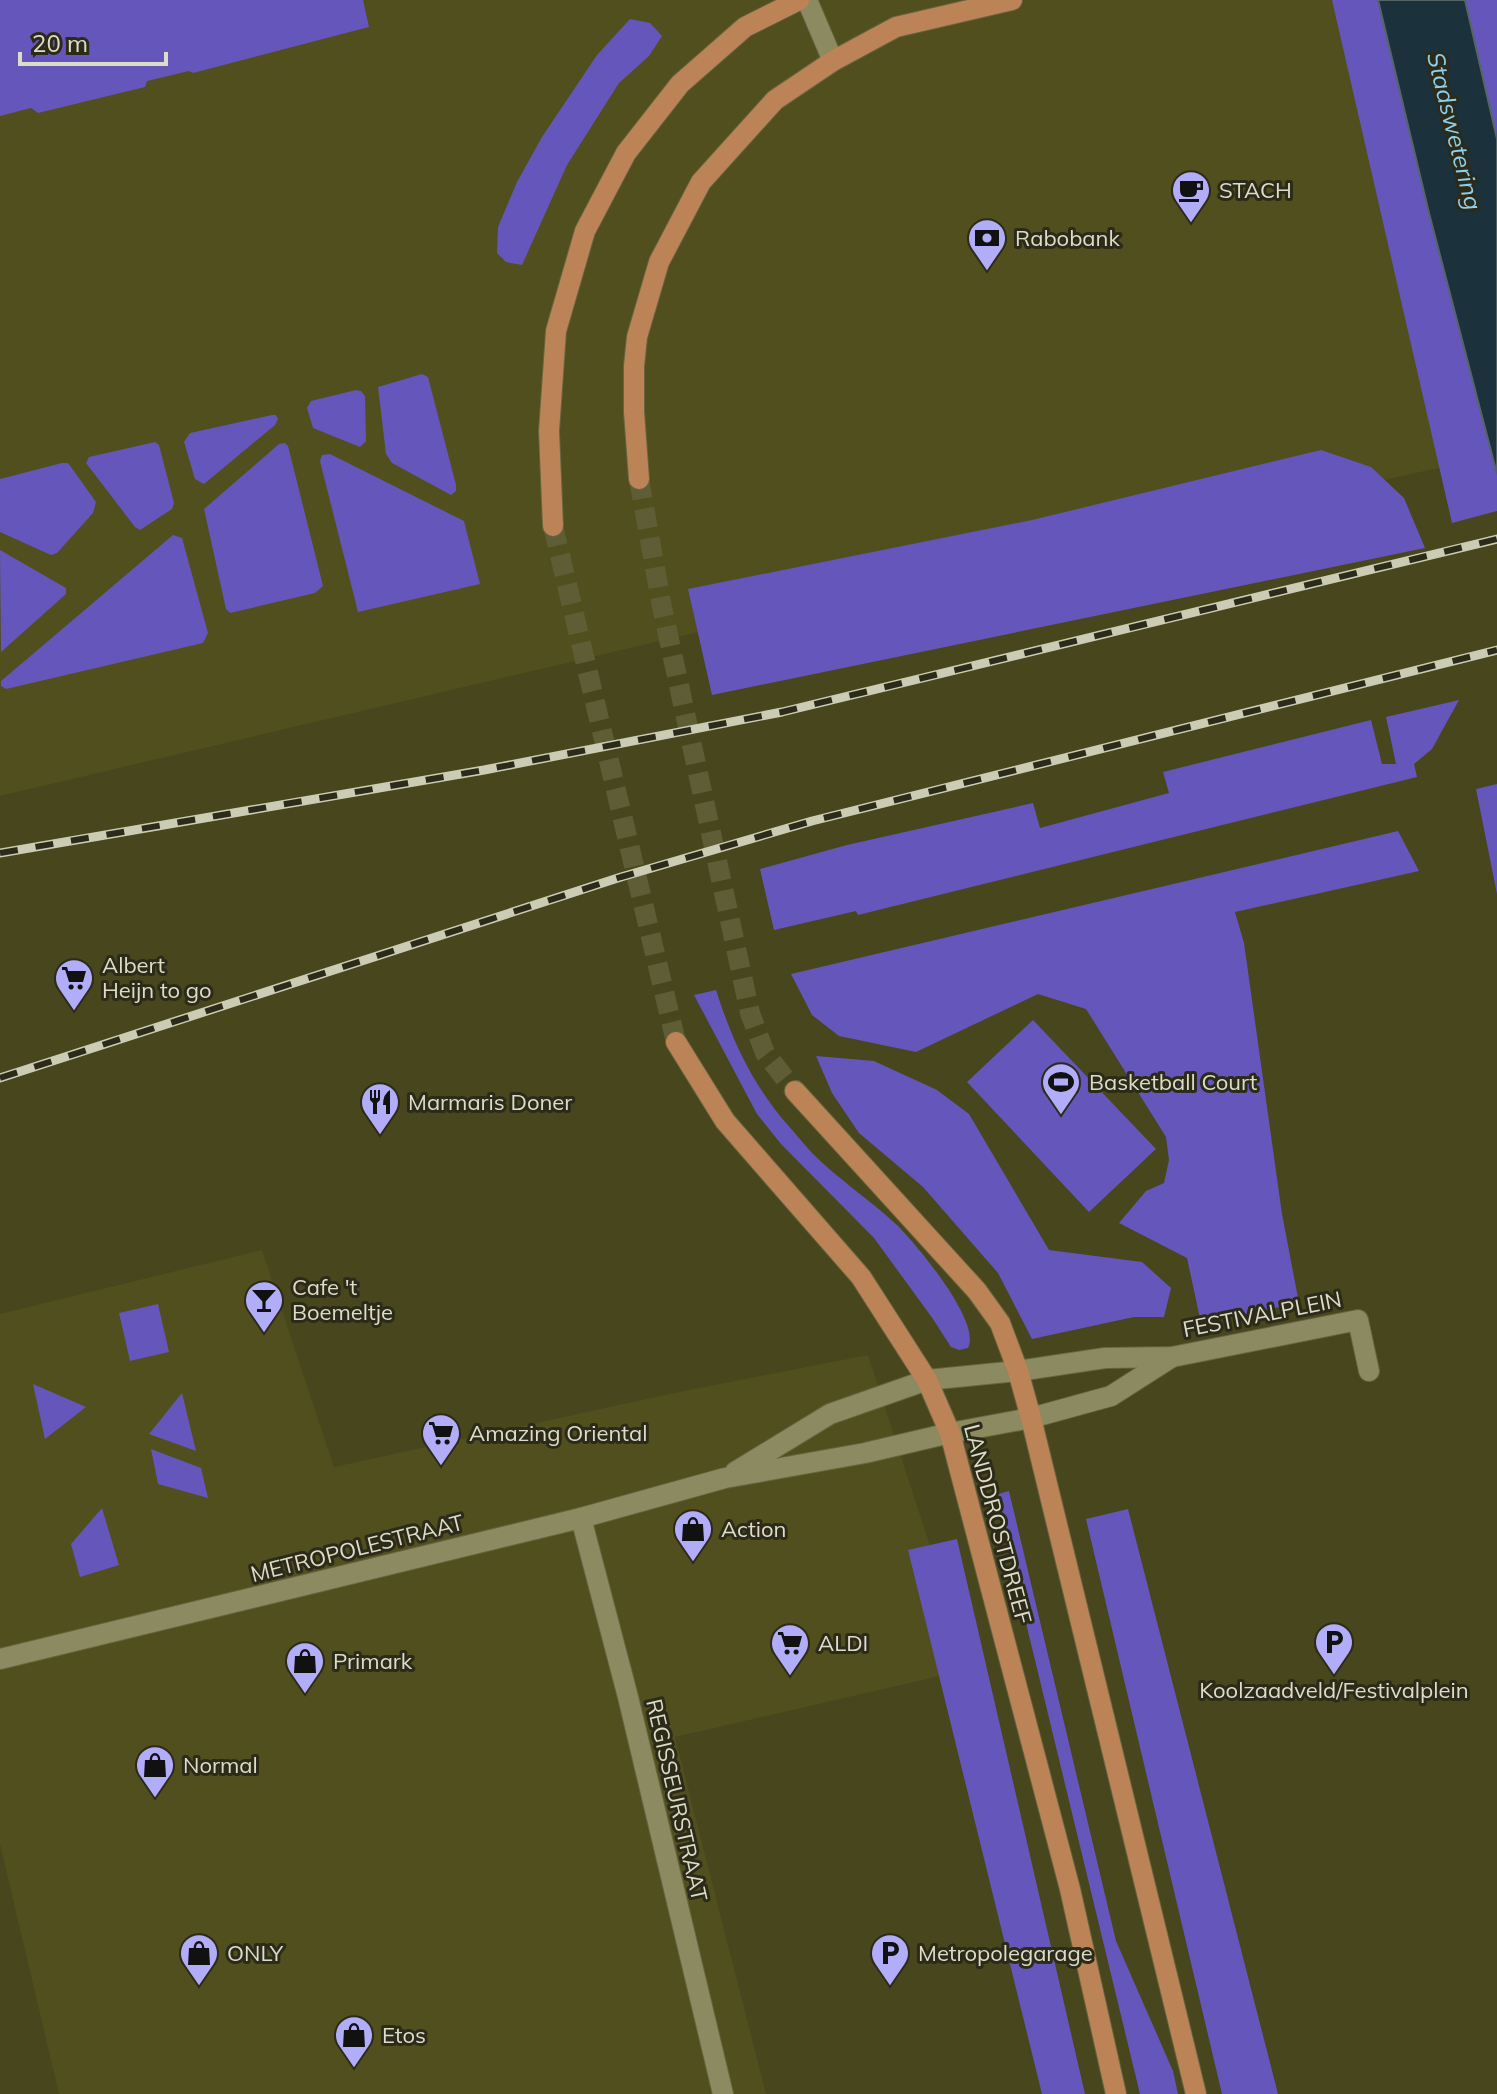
<svg xmlns="http://www.w3.org/2000/svg" width="1497" height="2094" viewBox="0 0 1497 2094" font-family="Mulish,sans-serif">
<style>
.built{fill:#514f1d}
.green{fill:#6556bb}
.water{fill:#1b323c;stroke:#556566;stroke-width:2}
.lines{fill:none;stroke-linecap:round;stroke-linejoin:round}
.major-tunnel{stroke:#5e5d36;stroke-width:20;stroke-dasharray:20 10;stroke-linecap:butt}
.minor-casing{stroke:#666540;stroke-width:22}
.major-casing{stroke:#666540;stroke-width:22}
.minor{stroke:#8b8a60;stroke-width:20}
.major{stroke:#bc8456;stroke-width:20}
.rail-casing{stroke:#ccccb4;stroke-width:9}
.rail{stroke:#2c2b1a;stroke-width:6;stroke-dasharray:18;stroke-linecap:butt}
.labels{text-anchor:middle;stroke-width:6;stroke-linejoin:round;paint-order:stroke}
.poi-label{font-size:22px;fill:#ddddc7;stroke:#2c2b1a;text-anchor:start}
.street-label{font-size:22px;fill:#ddddc7;stroke:#2c2b1a}
.water-label{font-size:24px;font-style:italic;fill:#8cd0ed;stroke:#2c2b1a}
</style>
<rect width="100%" height="100%" fill="#47461d"/>
<g class="built">
<polygon points="0,0 1348,0 1461,463 741,622 0,796"/>
<polygon points="262,1250 334,1467 674,1393 868,1355 970,1669 675,1737 766,2094 59,2094 0,1844 0,1314"/>
</g>
<g class="green">
<polygon points="0,0 363,0 369,27 193,73 189,71 147,81 145,87 38,113 31,108 0,116"/>
<polygon points="1332,0 1378,0 1429,213 1497,474 1497,511 1452,523"/>
<polygon points="1465,0 1497,0 1497,139"/>
<polygon points="630,19 650,23 662,36 649,56 619,83 567,165 522,265 506,262 497,253 498,227 517,182 542,137 597,55"/>
<polygon points="422,374 428,377 456,485 456,491 451,495 392,463 386,454 378,387"/>
<polygon points="356,390 361,391 365,396 366,441 360,447 313,428 307,408 311,401"/>
<polygon points="272,415 276,415 278,419 275,425 204,484 195,479 184,442 190,433"/>
<polygon points="155,442 159,445 174,503 172,509 140,530 135,527 86,463 89,457"/>
<polygon points="285,443 288,446 323,586 315,593 230,613 226,609 204,509 279,444"/>
<polygon points="1321,450 1371,467 1404,498 1425,548 712,695 688,589 1032,520"/>
<polygon points="330,454 464,521 480,584 358,612 320,461 322,455"/>
<polygon points="62,463 68,463 71,467 96,502 93,513 57,553 51,555 0,532 0,479"/>
<polygon points="173,535 182,538 208,633 203,643 6,689 1,686 1,681"/>
<polygon points="0,550 66,588 66,594 1,652"/>
<polygon points="1459,700 1432,749 1414,764 1417,777 858,915 856,911 774,930 760,869 847,845 1033,803 1040,828 1169,793 1163,772 1371,720 1382,764 1396,764 1386,717"/>
<polygon points="1497,784 1497,894 1476,789"/>
<polygon points="1398,831 1419,871 1235,912 1244,943 1282,1214 1299,1303 1201,1323 1187,1258 1119,1223 1146,1191 1164,1183 1169,1160 1166,1137 1086,1009 1038,994 916,1052 839,1036 812,1015 791,974"/>
<path d="M 716,990 C 731,1037 749,1077 780,1116 C 791,1128 801,1141 812,1153 C 838,1179 870,1200 897,1225 C 916,1244 982,1322 968,1348 L 959,1350 L 951,1347 L 933,1319 L 874,1238 L 781,1144 L 757,1114 L 694,995 Z"/>
<polygon points="1033,1020 1156,1149 1089,1212 967,1082"/>
<polygon points="816,1056 874,1061 937,1090 969,1114 1049,1250 1142,1262 1171,1288 1164,1317 1134,1317 1032,1339 998,1273 923,1187 859,1133 832,1093"/>
<polygon points="158,1304 169,1352 130,1361 119,1313"/>
<polygon points="33,1384 86,1407 45,1439"/>
<polygon points="182,1393 196,1451 149,1434"/>
<polygon points="151,1449 201,1468 208,1498 158,1484"/>
<polygon points="1009,1491 1116,1941 1173,2071 1178,2094 1140,2094 995,1495"/>
<polygon points="102,1508 119,1565 80,1577 71,1544"/>
<polygon points="1128,1509 1278,2094 1222,2094 1086,1519"/>
<polygon points="957,1539 1085,2094 1042,2094 908,1550"/>
</g>
<polygon class="water" points="1378,0 1465,0 1497,139 1497,474 1429,213"/>
<g class="lines">
<g class="major-tunnel">
<polyline points="639,479 662,607 750,1013 765,1053 795,1091"/>
<polyline points="553,526 676,1042"/>
</g>
<g class="minor-casing">
<g id="minor">
<polyline points="807,0 833,61"/>
<polyline points="735,1472 830,1414 927,1380 1018,1371 1105,1358 1172,1357 1358,1320 1369,1371"/>
<polyline points="581,1518 628,1697 723,2094"/>
<polyline points="0,1659 581,1518 725,1478 865,1453 950,1433 1031,1418 1111,1396 1172,1357"/>
</g>
</g>
<g class="major-casing">
<g id="major">
<polyline points="639,479 634,412 634,366 637,337 659,262 701,182 775,100 833,61 896,27 1012,0"/>
<polyline points="553,526 549,431 556,331 585,231 626,153 680,84 745,27 799,0"/>
<polyline points="676,1042 725,1121 861,1277 927,1380 950,1433 1070,1889 1116,2094"/>
<polyline points="795,1091 977,1291 1000,1323 1018,1371 1031,1418 1196,2094"/>
</g>
</g>
<use href="#minor" class="minor"/>
<use href="#major" class="major"/>
<g class="rail-casing">
<g id="rail">
<polyline points="0,853 484,770 782,712 1497,539"/>
<polyline points="0,1078 621,877 812,821 1497,650"/>
</g>
</g>
<use href="#rail" class="rail"/>
</g>
<defs>
<g id="cafe-pin" transform="scale(2)"><path d="M0 17L-7.5 6A9.5 9.5 0 1 1 7.5 6Z" fill="#b2adf9" stroke="#2c2b1a"/><path d="M-5.5-4.5H6V0H3Q3 3.5 0 3.5H-2.5Q-5.5 3.5-5.5 0ZM3-3.2v2h1.7v-2ZM-6 4.5H4V6H-6Z" fill="#111"/></g>
<g id="bank-pin" transform="scale(2)"><path d="M0 17L-7.5 6A9.5 9.5 0 1 1 7.5 6Z" fill="#b2adf9" stroke="#2c2b1a"/><path d="M-6-4H6V4H-6ZM0-2.3a2.3 2.3 0 1 0 0 4.6a2.3 2.3 0 1 0 0-4.6Z" fill="#111"/></g>
<g id="supermarket-pin" transform="scale(2)"><path d="M0 17L-7.5 6A9.5 9.5 0 1 1 7.5 6Z" fill="#b2adf9" stroke="#2c2b1a"/><path d="M-6-5.5h2.5l.6 2H6L4.5 2H-2.5L-4.4-4H-6ZM-1.5 3.2a1.3 1.3 0 1 0 .1 0ZM3 3.2a1.3 1.3 0 1 0 .1 0Z" fill="#111"/></g>
<g id="stadium-pin" transform="scale(2)"><path d="M0 17L-7.5 6A9.5 9.5 0 1 1 7.5 6Z" fill="#b2adf9" stroke="#2c2b1a"/><path d="M0-5a6.5 5 0 1 0 0 10a6.5 5 0 1 0 0-10ZM-3.5-1.8h7v3.6h-7Z" fill="#111"/></g>
<g id="restaurant-pin" transform="scale(2)"><path d="M0 17L-7.5 6A9.5 9.5 0 1 1 7.5 6Z" fill="#b2adf9" stroke="#2c2b1a"/><path d="M-5-6h1v4h1v-4h1v4h1v-4h1v5L-1.5 .5V6h-2V.5L-5-1ZM5-6V6H3V1.5H1.5Q1.5-4 5-6Z" fill="#111"/></g>
<g id="bar-pin" transform="scale(2)"><path d="M0 17L-7.5 6A9.5 9.5 0 1 1 7.5 6Z" fill="#b2adf9" stroke="#2c2b1a"/><path d="M-6-5H6L.8 .8V4.5H3.5V6h-7V4.5H-.8V.8Z" fill="#111"/></g>
<g id="shop-pin" transform="scale(2)"><path d="M0 17L-7.5 6A9.5 9.5 0 1 1 7.5 6Z" fill="#b2adf9" stroke="#2c2b1a"/><path d="M-5-2.5h2.3a2.7 3.5 0 0 1 5.4 0H5L5.5 6h-11ZM-1.5-2.5h3a1.5 2.3 0 0 0-3 0Z" fill="#111"/></g>
<g id="parking-pin" transform="scale(2)"><path d="M0 17L-7.5 6A9.5 9.5 0 1 1 7.5 6Z" fill="#b2adf9" stroke="#2c2b1a"/><path d="M-3.5-5.5H1a3.5 3.5 0 0 1 0 7H-1V5.5H-3.5ZM-1-3.4V-.6H.8a1.4 1.4 0 0 0 0-2.8Z" fill="#111"/></g>
</defs>
<g fill-rule="evenodd">
<use href="#cafe-pin" x="1191" y="190"/>
<use href="#bank-pin" x="987" y="238"/>
<use href="#supermarket-pin" x="74" y="978"/>
<use href="#stadium-pin" x="1061" y="1082"/>
<use href="#restaurant-pin" x="380" y="1102"/>
<use href="#bar-pin" x="264" y="1300"/>
<use href="#supermarket-pin" x="441" y="1433"/>
<use href="#shop-pin" x="693" y="1529"/>
<use href="#parking-pin" x="1334" y="1642"/>
<use href="#supermarket-pin" x="790" y="1643"/>
<use href="#shop-pin" x="305" y="1661"/>
<use href="#shop-pin" x="155" y="1765"/>
<use href="#shop-pin" x="199" y="1953"/>
<use href="#parking-pin" x="890" y="1953"/>
<use href="#shop-pin" x="354" y="2035"/>
</g>
<g class="labels">
<g class="poi-label">
<text x="1219" y="198">STACH</text>
<text x="1015" y="246">Rabobank</text>
<text x="102" y="973">Albert<tspan x="102" dy="25">Heijn to go</tspan></text>
<text x="1089" y="1090">Basketball Court</text>
<text x="408" y="1110">Marmaris Doner</text>
<text x="292" y="1295">Cafe 't<tspan x="292" dy="25">Boemeltje</tspan></text>
<text x="469" y="1441">Amazing Oriental</text>
<text x="721" y="1537">Action</text>
<text x="818" y="1651">ALDI</text>
<text x="333" y="1669">Primark</text>
<text x="1334" y="1698" text-anchor="middle">Koolzaadveld/Festivalplein</text>
<text x="183" y="1773">Normal</text>
<text x="227" y="1961">ONLY</text>
<text x="918" y="1961">Metropolegarage</text>
<text x="382" y="2043">Etos</text>
</g>
<g class="street-label">
<text transform="translate(1262 1314) rotate(-11)" y="8">FESTIVALPLEIN</text>
<text transform="translate(998 1524) rotate(75)" y="8">LANDDROSTDREEF</text>
<text transform="translate(357 1548) rotate(-14)" y="8">METROPOLESTRAAT</text>
<text transform="translate(677 1800) rotate(77)" y="8">REGISSEURSTRAAT</text>
</g>
<g class="water-label">
<text transform="translate(1454 131) rotate(76)" y="8">Stadswetering</text>
</g>
</g>
<path d="M20 52v12h146v-12" fill="none" stroke="#ddddc7" stroke-width="4"/>
<text x="32" y="52" font-size="24" fill="#ddddc7" stroke="#2c2b1a" stroke-width="6" paint-order="stroke">20 m</text>
</svg>
